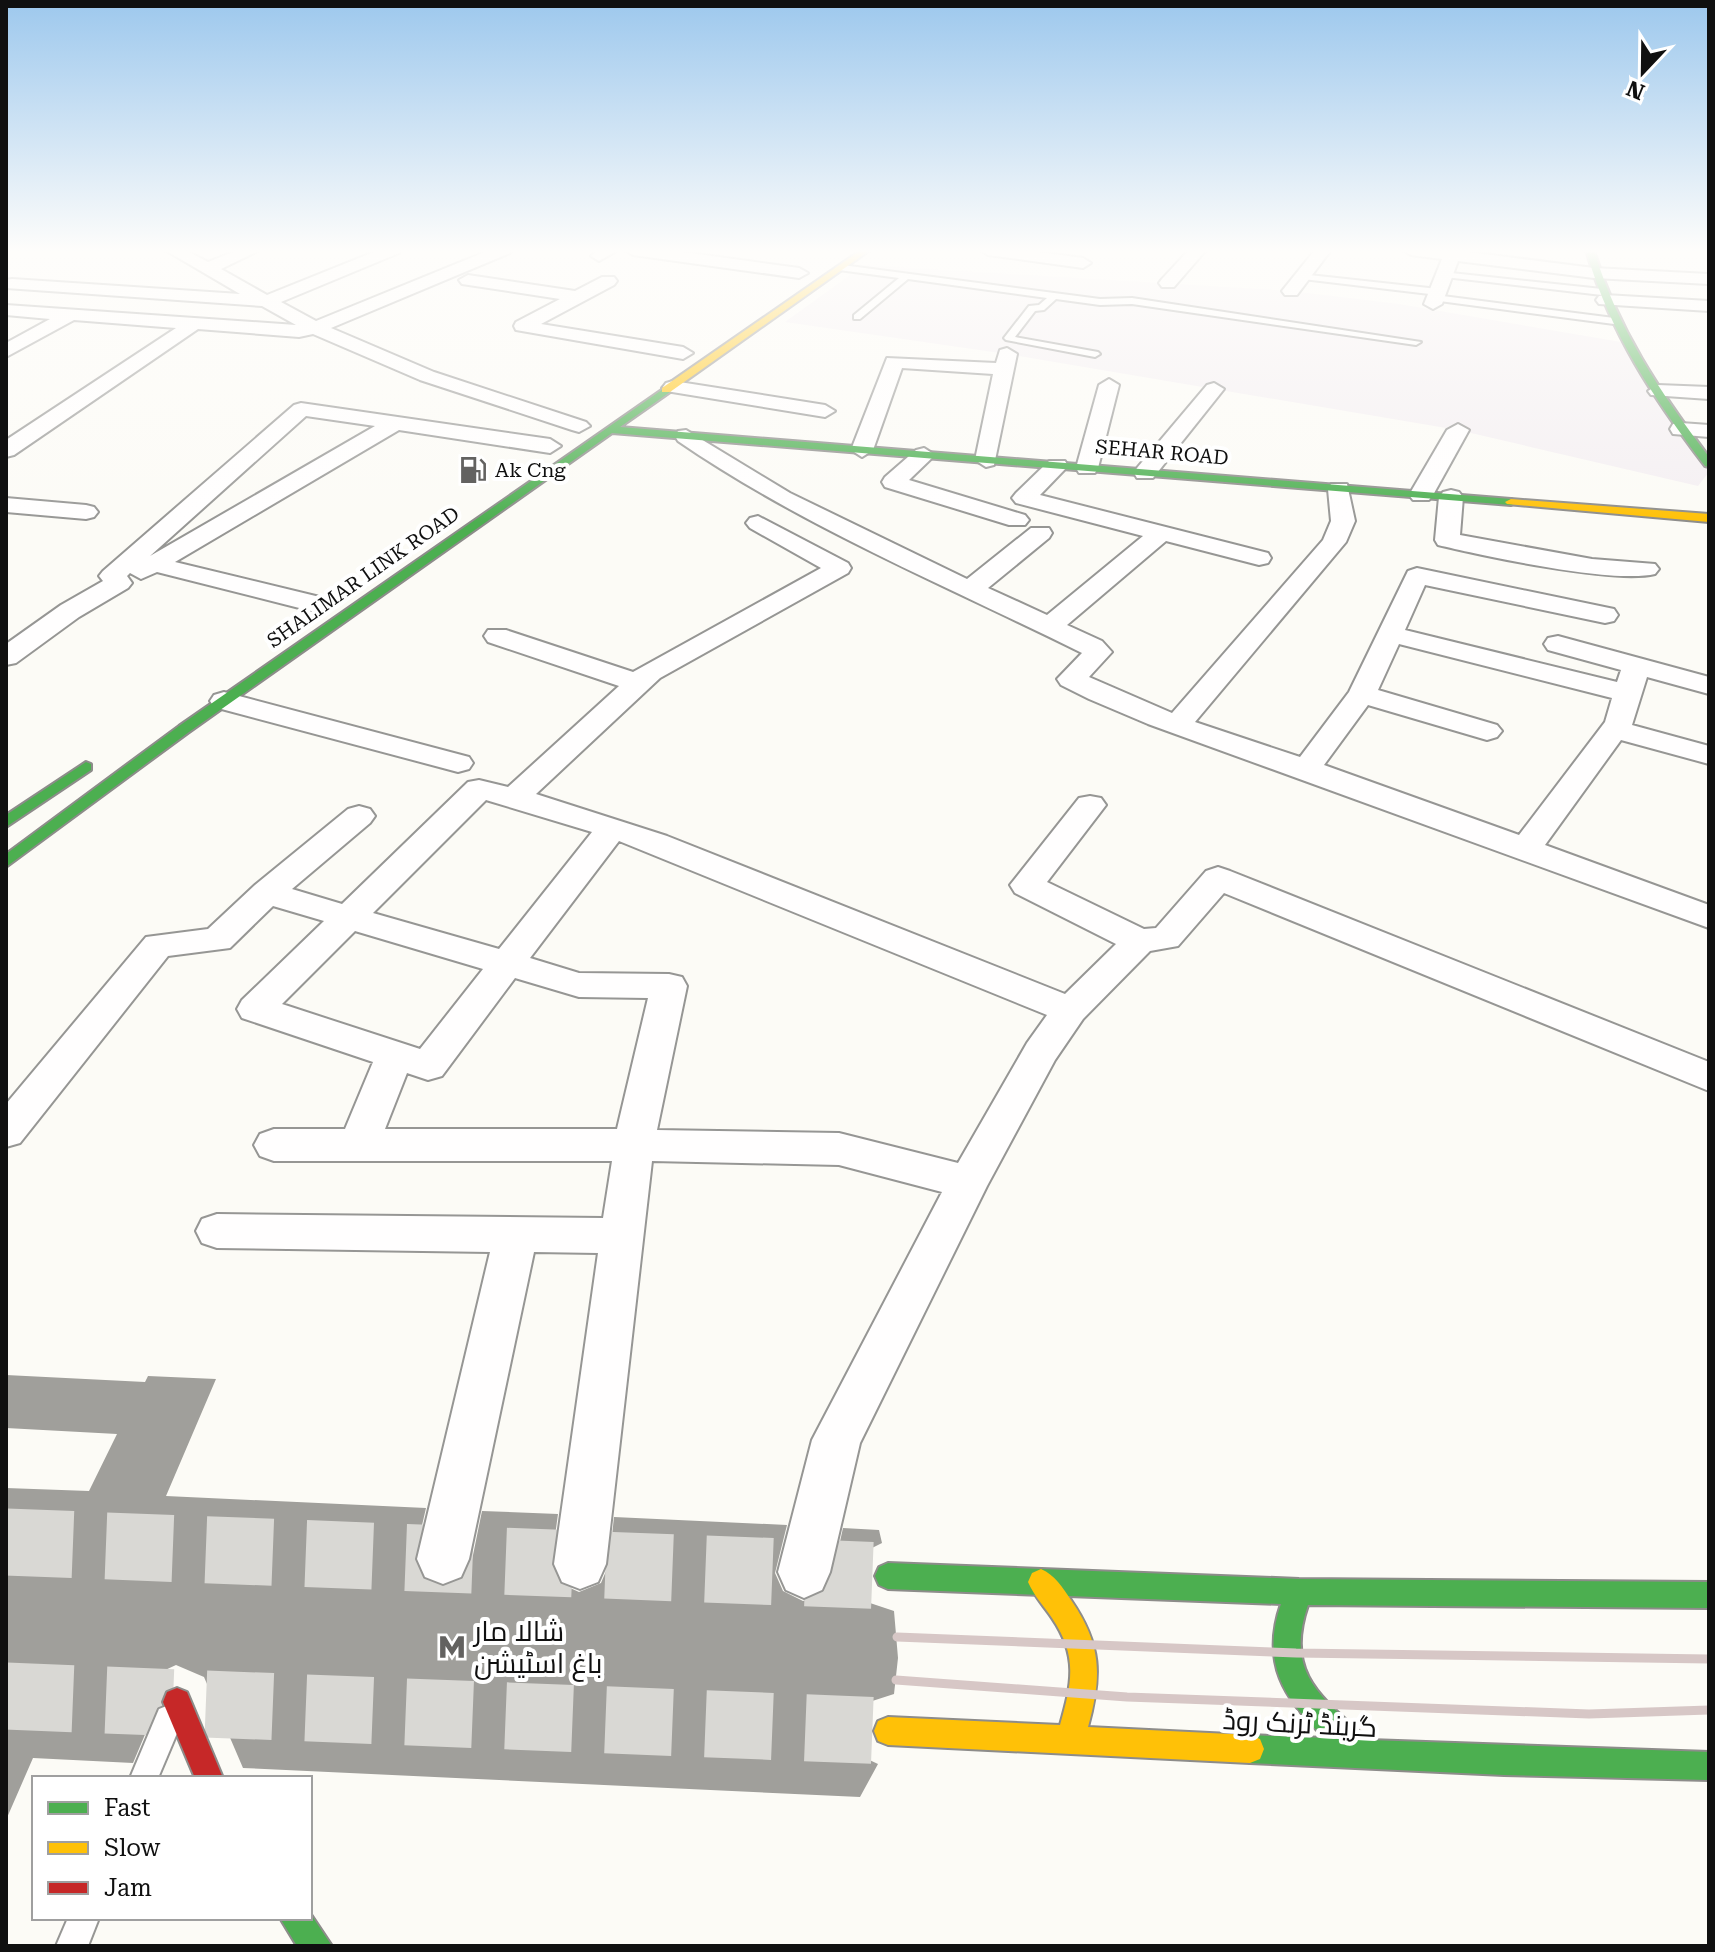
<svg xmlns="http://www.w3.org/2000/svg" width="1715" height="1952" viewBox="0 0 1715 1952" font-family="'Roboto Serif',Cairo,serif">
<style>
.industrial{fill:#f4eff2}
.building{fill:#a09f9b}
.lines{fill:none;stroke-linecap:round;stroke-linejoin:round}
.primary-tunnel{stroke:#d9d8d4;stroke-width:67;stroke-dasharray:67 33;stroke-linecap:butt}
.lane-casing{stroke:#969694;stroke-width:4}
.street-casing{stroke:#969694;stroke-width:4}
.fast-casing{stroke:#8d8c8a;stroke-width:4}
.slow-casing{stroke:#8d8c8a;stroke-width:4}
.jam-casing{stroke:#8d8c8a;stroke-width:4}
.lane{fill:#fffefe;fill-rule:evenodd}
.street{fill:#fffefe;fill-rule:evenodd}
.fast{fill:#4caf50;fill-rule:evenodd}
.slow{fill:#ffc107;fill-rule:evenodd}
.jam{fill:#c62828;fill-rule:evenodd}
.rail{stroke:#d7c7c6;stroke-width:9}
.labels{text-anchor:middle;stroke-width:8;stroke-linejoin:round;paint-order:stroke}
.far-street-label{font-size:20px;fill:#101010;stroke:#fff}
.far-poi-label{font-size:20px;fill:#101010;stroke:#fff;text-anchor:start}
.near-poi-label{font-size:28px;fill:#101010;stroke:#fff;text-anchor:start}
.near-street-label{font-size:28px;fill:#101010;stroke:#fff}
</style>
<rect width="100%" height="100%" fill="#fcfbf6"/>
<polygon class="industrial" points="864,265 1291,291 1399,304 1621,342 1709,472 1698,486 1458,430 1007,354 785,322"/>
<polygon class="building" points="6,1375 145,1382 148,1376 216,1379 166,1496 426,1508 414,1560 422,1578 442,1587 464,1578 472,1560 482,1511 558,1514 551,1565 559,1583 579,1592 601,1583 609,1564 614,1517 787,1525 775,1573 783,1591 803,1601 825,1591 833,1573 843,1528 879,1530 882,1543 862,1553 853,1577 864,1601 894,1611 898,1658 894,1694 863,1704 851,1730 861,1756 878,1764 860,1797 243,1768 204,1677 176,1665 150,1677 140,1701 149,1725 133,1763 33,1758 6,1820 6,1488 89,1491 117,1434 6,1428"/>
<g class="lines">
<g class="primary-tunnel">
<polyline points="6,1542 888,1576"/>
<polyline points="6,1696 888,1731"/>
</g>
<g class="lane-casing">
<g id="lane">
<polygon points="842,265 1100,299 1132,298 1421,342 1416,345 1132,304 1100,305 1056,299 1044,310 1035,311 1015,337 1098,352 1100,354 1095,357 1006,340 1004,338 1029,306 1039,305 1047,298 908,279 860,319 854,319 854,315 899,278 839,270"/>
<polygon points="1442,272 1602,289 1606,292 1602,295 1445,277"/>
<polygon points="1300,274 1438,289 1442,292 1438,295 1303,279"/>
<polygon points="1435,295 1614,318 1619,321 1614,324 1432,300"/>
<polygon points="169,1705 179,1709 183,1719 158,1778 130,1778 159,1709"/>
<polygon points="68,1918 99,1918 88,1946 56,1946"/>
</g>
</g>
<g class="street-casing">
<g id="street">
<polygon points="165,250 185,250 208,262 238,250 260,250 221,269 267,295 379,250 401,250 399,253 281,302 316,321 490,250 512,250 510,253 331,328 434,372 586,422 590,426 579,432 572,430 420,380 313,334 299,337 198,329 14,455 6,457 6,440 176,328 74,320 6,357 6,343 50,319 6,315 6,305 296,325 262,306 6,288 6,280 12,279 240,294"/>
<polygon points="598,250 618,250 599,261 591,256"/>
<polygon points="625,250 668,250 799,268 808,273 799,278 633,255"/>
<polygon points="980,250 1023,250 1083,258 1091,263 1083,268 988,255"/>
<polygon points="1189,250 1206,250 1174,287 1162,287 1159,283 1162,279"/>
<polygon points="1315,250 1331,250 1297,295 1285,295 1282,291"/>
<polygon points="1403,250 1452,250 1594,268 1709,274 1709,284 1594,278 1458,261 1442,304 1433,309 1424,304 1442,259 1411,255"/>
<polygon points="468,275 575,291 602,277 614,277 617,281 614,285 541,324 683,347 693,353 683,359 516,330 514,326 516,322 560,299 462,284 459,280"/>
<polygon points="1605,295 1709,301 1709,311 1599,304 1596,300 1599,296"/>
<polygon points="1007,348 1017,354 994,465 986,467 975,460 993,374 902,368 873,450 862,457 851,450 887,358 996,363 1000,350"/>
<polygon points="1109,379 1119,385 1098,468 1095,473 1079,473 1076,468 1099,385"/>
<polygon points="673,381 825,405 835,411 825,417 666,391 663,387 666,383"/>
<polygon points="1214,383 1224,389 1153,478 1137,478 1134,473 1137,468 1207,385"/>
<polygon points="1658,385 1709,387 1709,399 1651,395 1648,391"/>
<path d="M 301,403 L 550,439 L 561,446 L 550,453 L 399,430 L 175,562 L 328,599 L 332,605 L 328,611 L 319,613 L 157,572 L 141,579 L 130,573 L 127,576 L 132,583 L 128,588 L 79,617 L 16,663 L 6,665 L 6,644 L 61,605 L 103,581 L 99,576 L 103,571 L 294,405 ZM 306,416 L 375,426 L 150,556 Z"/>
<polygon points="1681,423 1709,425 1709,437 1673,434 1670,429 1673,424"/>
<polygon points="1458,424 1469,430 1433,495 1429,500 1413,500 1409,495 1447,430"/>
<path d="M 686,430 L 790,493 L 967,579 L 1031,528 L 1049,528 L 1052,533 L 1049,538 L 988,588 L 1047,615 L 1143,536 L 1016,503 L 1012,498 L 1016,493 L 1049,461 L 1065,461 L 1068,466 L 1040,495 L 1268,553 L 1271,558 L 1268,563 L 1259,565 L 1166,541 L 1067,625 L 1102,641 L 1112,652 L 1089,677 L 1172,713 L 1323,540 L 1331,521 L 1328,489 L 1331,484 L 1347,484 L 1355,521 L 1346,542 L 1195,722 L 1300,757 L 1349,692 L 1408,571 L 1417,568 L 1614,609 L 1618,615 L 1614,621 L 1605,623 L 1425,585 L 1405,630 L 1617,682 L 1621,670 L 1548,650 L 1544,644 L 1548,638 L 1558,636 L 1709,677 L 1709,694 L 1647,677 L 1632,725 L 1709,746 L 1709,764 L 1621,740 L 1545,845 L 1709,905 L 1709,928 L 1148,724 L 1089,699 L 1061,685 L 1057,679 L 1082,653 C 945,585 805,528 678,441 L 675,436 L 678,431 ZM 1399,644 L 1612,698 L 1605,722 L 1519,835 L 1324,765 L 1368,705 L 1487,740 L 1497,737 L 1502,731 L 1497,725 L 1378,690 Z"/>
<polygon points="924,448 935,455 909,480 1025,515 1029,520 1025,525 1009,525 885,487 882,482 885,477 916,450"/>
<path d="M 1451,490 L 1459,492 L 1463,497 L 1460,535 L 1592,559 L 1655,564 L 1659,569 L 1655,574 C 1614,584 1484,556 1438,545 L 1435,540 L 1439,497 L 1443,492 Z"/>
<polygon points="6,498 86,505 94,507 98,512 94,517 86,519 6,512"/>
<path d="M 758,516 L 848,563 L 851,568 L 848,573 L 660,678 L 536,794 L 667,836 L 1065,994 L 1116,944 L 1015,893 L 1010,885 L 1079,798 L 1090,796 L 1101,798 L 1106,805 L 1047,882 L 1144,929 L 1156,928 L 1206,871 L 1218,867 L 1230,871 L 1709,1062 L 1709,1091 L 1224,893 L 1178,946 L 1150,951 L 1083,1019 L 1055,1060 L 987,1186 L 860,1443 L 830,1572 L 822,1590 L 804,1598 L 786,1590 L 778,1572 L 812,1440 L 942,1192 L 839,1165 L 652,1161 L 606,1564 L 598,1582 L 580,1589 L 562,1582 L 554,1564 L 598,1253 L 534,1252 L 469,1559 L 461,1577 L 443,1584 L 425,1577 L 417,1559 L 490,1252 L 217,1248 L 202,1243 L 196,1231 L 202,1219 L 217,1214 L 603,1218 L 612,1161 L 274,1161 L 260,1156 L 254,1145 L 260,1134 L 274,1129 L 345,1129 L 373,1062 L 242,1018 L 237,1009 L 242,1000 L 324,921 L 273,906 L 230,948 L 168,956 L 20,1143 L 6,1147 L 6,1104 L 146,937 L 208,929 L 255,885 L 348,809 L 359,806 L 370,809 L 375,816 L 370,823 L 292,889 L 342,904 L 468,782 L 479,780 L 508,787 L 619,686 L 488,642 L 484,636 L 488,630 L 506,630 L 633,672 L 821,568 L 750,528 L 746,523 L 750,518 ZM 486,800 L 592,832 L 499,949 L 373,913 ZM 619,841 L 1047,1015 L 1027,1043 L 958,1163 L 839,1133 L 657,1130 L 687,986 L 682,977 L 669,974 L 579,973 L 530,958 ZM 355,931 L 483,969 L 420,1049 L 282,1004 ZM 515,978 L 579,997 L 648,998 L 617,1129 L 385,1129 L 407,1073 L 428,1080 L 442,1076 Z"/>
<polygon points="224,692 469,757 473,763 469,769 458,772 214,707 210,701 214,695"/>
</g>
</g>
<g class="fast-casing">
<g id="fast">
<path d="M 1586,250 L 1594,250 C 1617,328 1660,392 1709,457 L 1709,467 L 1705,466 C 1654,399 1609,332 1586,250 Z"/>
<polygon points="666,387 671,390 670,392 620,427 1511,499 1517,502 1511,505 612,433 189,732 6,867 6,854 179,726"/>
<polygon points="86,762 91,764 91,770 6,827 6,815"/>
<path d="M 888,1563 L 1299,1579 L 1709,1582 L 1709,1608 L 1308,1605 C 1284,1674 1322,1698 1369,1740 L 1709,1752 L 1709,1780 L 1504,1775 L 1250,1763 L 1240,1759 L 1236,1749 L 1240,1739 L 1250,1735 L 1325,1738 C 1283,1699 1261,1662 1281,1604 L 888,1589 L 879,1585 L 875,1576 L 879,1567 Z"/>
<polygon points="310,1913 332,1946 297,1946 280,1918 310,1918"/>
</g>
</g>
<g class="slow-casing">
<g id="slow">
<polygon points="861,250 870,250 670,392 662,392 662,388"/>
<polygon points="1511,499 1709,514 1709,522 1507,504 1505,502"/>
<path d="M 1041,1569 C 1055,1575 1063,1588 1071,1600 C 1102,1645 1102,1676 1088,1727 L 1250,1735 L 1260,1739 L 1264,1749 L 1260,1759 L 1250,1763 L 888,1745 L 878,1741 L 874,1731 L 878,1721 L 888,1717 L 1060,1725 C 1072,1683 1078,1656 1052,1618 C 1044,1606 1034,1596 1028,1582 L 1032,1573 Z"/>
</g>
</g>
<g class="jam-casing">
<polygon id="jam" points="177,1688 187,1692 223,1778 195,1778 163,1702 167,1692"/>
</g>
<use href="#lane" class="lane"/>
<use href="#street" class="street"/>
<use href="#fast" class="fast"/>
<use href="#slow" class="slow"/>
<use href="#jam" class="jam"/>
<g class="rail">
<polyline points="897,1637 1296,1653 1709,1659"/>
<polyline points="896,1680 1127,1697 1589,1714 1709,1710"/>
</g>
</g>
<linearGradient id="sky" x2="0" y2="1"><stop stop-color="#9dc8ed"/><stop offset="0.48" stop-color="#fefdfb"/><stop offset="1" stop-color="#fefdfb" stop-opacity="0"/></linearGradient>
<rect width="1715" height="523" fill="url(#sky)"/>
<defs>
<g id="fuel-bare" transform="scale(2.16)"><path d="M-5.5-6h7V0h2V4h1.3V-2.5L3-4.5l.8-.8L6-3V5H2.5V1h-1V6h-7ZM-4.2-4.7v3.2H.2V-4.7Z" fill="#636260" stroke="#fff" stroke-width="2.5" paint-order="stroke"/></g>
<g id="metro-bare" transform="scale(2.16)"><path d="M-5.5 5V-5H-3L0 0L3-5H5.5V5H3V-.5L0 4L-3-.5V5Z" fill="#636260" stroke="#fff" stroke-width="2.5" paint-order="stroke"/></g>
</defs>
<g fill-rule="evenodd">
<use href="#fuel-bare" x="473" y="470"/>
<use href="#metro-bare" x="452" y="1647"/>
</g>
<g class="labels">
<g class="far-street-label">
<text transform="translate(1162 452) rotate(5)" y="7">SEHAR ROAD</text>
<text transform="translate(363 577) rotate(-35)" y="7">SHALIMAR LINK ROAD</text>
</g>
<g class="far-poi-label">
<text x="495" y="477">Ak Cng</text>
</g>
<g class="near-poi-label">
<text x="474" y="1641">شالا مار<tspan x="474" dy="32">باغ اسٹیشن</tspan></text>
</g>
<g class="near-street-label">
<text transform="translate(1300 1723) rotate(3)" y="10">گرینڈ ٹرنک روڈ</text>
</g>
</g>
<rect width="1715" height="1952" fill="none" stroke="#101010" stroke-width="16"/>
<rect x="32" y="1776" width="280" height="144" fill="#ffffff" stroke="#9f9f9f" stroke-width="2"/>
<rect x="48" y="1802" width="40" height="12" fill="#4caf50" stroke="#9f9f9f" stroke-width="2"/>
<text x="104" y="1816" font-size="24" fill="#101010">Fast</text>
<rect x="48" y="1842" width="40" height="12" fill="#ffc107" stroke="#9f9f9f" stroke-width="2"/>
<text x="104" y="1856" font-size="24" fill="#101010">Slow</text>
<rect x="48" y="1882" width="40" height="12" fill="#c62828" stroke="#9f9f9f" stroke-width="2"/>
<text x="104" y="1896" font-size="24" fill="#101010">Jam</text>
<g transform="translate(1643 72) rotate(202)" stroke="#ffffff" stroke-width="6" paint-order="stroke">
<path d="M0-6L14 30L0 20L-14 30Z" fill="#101010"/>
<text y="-12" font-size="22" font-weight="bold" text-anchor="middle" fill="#101010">N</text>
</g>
</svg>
